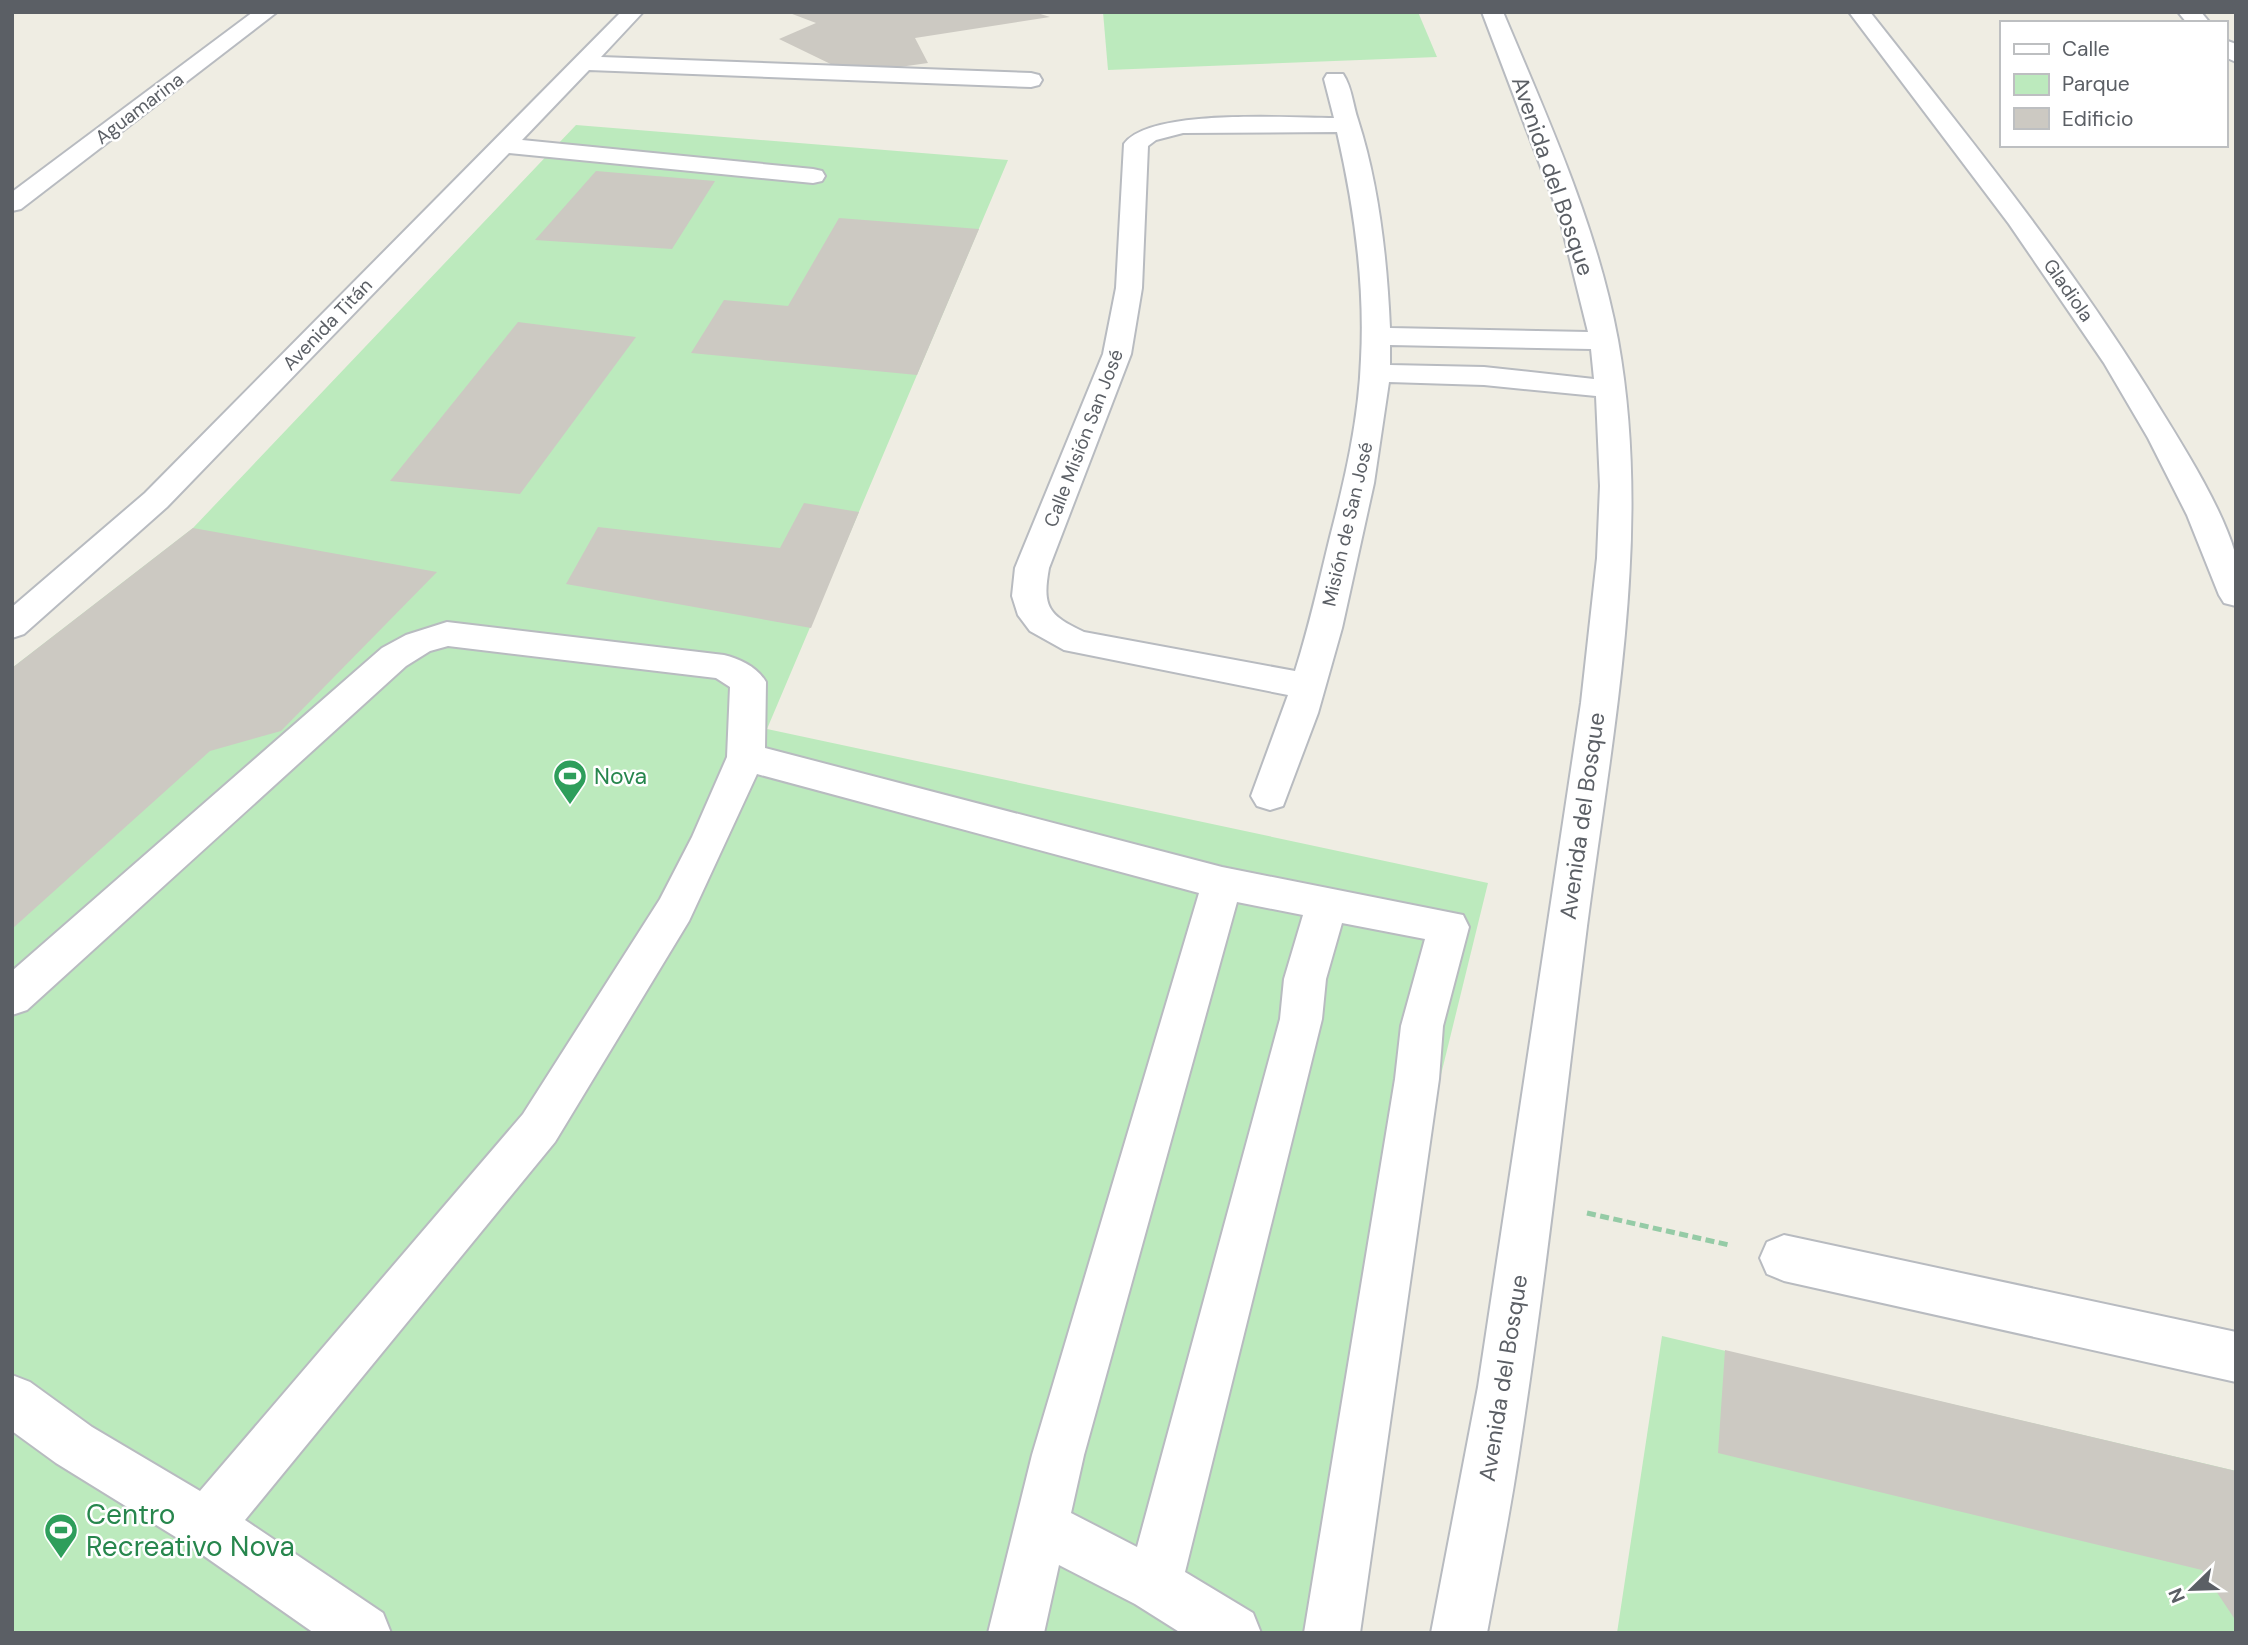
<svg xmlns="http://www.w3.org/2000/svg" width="2248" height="1645" viewBox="0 0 2248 1645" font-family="'DM Sans',sans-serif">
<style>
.green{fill:#bceabd}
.building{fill:#ccc9c2}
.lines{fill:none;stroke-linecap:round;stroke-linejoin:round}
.minor-casing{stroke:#b8bbc0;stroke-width:4}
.path{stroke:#95cba6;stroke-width:5;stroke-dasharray:9 4.5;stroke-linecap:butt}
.minor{fill:#fff;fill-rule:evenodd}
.labels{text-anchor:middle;stroke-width:5;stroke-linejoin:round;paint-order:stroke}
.far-street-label{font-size:19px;fill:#5b5f65;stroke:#fff}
.street-label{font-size:23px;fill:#5b5f65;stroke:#fff}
.leisure-label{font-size:23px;fill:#27864d;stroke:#fff;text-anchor:start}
.near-leisure-label{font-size:28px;fill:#27864d;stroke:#fff;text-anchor:start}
</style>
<rect width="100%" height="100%" fill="#efede3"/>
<g class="green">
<polygon points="1103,12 1418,12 1437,57 1108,70"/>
<polygon points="576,125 1008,160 767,729 1488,883 1304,1633 12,1633 12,668 193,528"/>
<polygon points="1662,1336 2236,1471 2236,1633 1617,1633"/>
</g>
<g class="building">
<polygon points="787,12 1034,12 1050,17 915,38 928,63 871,71 843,70 779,39 816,23"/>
<polygon points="596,171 715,181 672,249 535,240"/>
<polygon points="839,218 979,229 917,375 691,353 724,300 788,306"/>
<polygon points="518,322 636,337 520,494 390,481"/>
<polygon points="804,503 859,512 811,628 566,584 598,527 780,548"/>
<polygon points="193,528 437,572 281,731 210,751 12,929 12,668"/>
<polygon points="1725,1350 2236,1471 2236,1621 2202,1570 1718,1453"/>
</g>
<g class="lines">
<g class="minor-casing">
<g id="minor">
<polygon points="253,12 277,12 21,209 12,211 12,192"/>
<polygon points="621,12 643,12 601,57 1031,73 1039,75 1042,80 1039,85 1031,87 589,70 522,140 813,169 822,171 825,176 822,181 813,183 509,153 167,507 24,634 12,638 12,607 145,493"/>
<path d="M 1482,12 L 1503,12 C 1548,119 1597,226 1618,340 C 1653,535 1612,733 1587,926 C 1565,1102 1546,1278 1519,1453 C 1510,1513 1498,1573 1487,1633 L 1431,1633 L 1478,1387 L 1581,703 L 1597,558 L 1600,486 L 1596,396 L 1484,385 L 1389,382 L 1374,483 L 1342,628 L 1318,713 L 1283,806 L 1270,810 L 1257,806 L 1251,796 L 1288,695 L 1064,650 L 1030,631 L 1018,615 L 1012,596 L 1015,568 L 1103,354 L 1116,288 L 1124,144 C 1149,108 1289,118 1334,118 L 1324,79 L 1327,74 L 1343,74 C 1352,87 1353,106 1358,120 C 1379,185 1387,259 1390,328 L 1588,332 L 1559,215 ZM 1337,132 C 1354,206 1365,283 1361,359 C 1359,419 1345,479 1330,537 C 1319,582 1309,627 1295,671 L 1084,632 C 1048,615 1042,607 1049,568 L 1131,354 L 1142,288 L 1148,146 L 1156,140 L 1183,133 ZM 1390,345 L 1591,349 L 1594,379 L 1484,367 L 1390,365 Z"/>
<path d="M 1849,12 L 1870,12 C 1971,140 2074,267 2159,407 C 2185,449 2221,506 2235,553 C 2239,568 2236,590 2236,606 L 2224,603 L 2219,595 L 2187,515 L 2148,438 L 2104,363 L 2009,224 Z"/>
<polygon points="2178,12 2201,12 2210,23 2187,23"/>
<polygon points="2225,40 2236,44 2236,62 2225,57"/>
<path d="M 447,622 L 724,655 C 740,659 757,667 766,682 L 765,748 L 1222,867 L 1463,915 L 1469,927 L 1443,1026 L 1439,1079 L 1360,1633 L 1304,1633 L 1395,1079 L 1401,1026 L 1425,939 L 1342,923 L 1326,979 L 1322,1019 L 1185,1572 L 1253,1613 L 1261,1633 L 1181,1633 L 1135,1604 L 1059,1565 L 1044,1633 L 988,1633 L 1032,1455 L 1199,893 L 757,774 L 689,921 L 555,1142 L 245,1520 L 383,1613 L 391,1633 L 314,1633 L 187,1544 L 56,1463 L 12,1431 L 12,1375 L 30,1382 L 92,1427 L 200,1491 L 523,1114 L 660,899 L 692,837 L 727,757 L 730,687 L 716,678 L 448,646 L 430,651 L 406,666 L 27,1010 L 12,1015 L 12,971 L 382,648 L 406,635 ZM 1237,902 L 1303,915 L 1284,979 L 1280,1019 L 1137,1547 L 1071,1513 L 1084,1455 Z"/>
<polygon points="1784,1235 2236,1332 2236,1382 1784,1281 1767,1274 1760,1258 1767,1242"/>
</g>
</g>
<polyline class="path" points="1587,1213 1729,1245"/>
<use href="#minor" class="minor"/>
</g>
<defs>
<g id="stadium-pin" transform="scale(1.75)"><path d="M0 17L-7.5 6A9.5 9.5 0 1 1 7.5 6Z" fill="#2e9e5b" stroke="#fff"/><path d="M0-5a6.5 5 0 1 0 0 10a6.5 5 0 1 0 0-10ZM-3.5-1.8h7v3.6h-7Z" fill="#fff"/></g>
</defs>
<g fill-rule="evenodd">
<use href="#stadium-pin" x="570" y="776"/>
<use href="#stadium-pin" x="61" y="1530"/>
</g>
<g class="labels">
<g class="far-street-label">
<text transform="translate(139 108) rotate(-37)" y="7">Aguamarina</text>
<text transform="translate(2069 290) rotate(55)" y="7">Gladiola</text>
<text transform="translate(327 324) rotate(-46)" y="7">Avenida Titán</text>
<text transform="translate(1083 438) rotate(-69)" y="7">Calle Misión San José</text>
<text transform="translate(1347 524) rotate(-77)" y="7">Misión de San José</text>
</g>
<g class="street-label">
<text transform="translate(1553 176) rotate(71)" y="8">Avenida del Bosque</text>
<text transform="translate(1582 816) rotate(-82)" y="8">Avenida del Bosque</text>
<text transform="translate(1503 1378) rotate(-81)" y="8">Avenida del Bosque</text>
</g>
<g class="leisure-label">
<text x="594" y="784">Nova</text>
</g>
<g class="near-leisure-label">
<text x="86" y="1524">Centro<tspan x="86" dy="32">Recreativo Nova</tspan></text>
</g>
</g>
<rect width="2248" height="1645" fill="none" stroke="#5b5f65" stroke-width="28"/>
<rect x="2000" y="21" width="228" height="126" fill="#ffffff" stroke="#bdbfc1" stroke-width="2"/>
<rect x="2014" y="44" width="35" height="10" fill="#ffffff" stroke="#bdbfc1" stroke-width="2"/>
<text x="2062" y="56" font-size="21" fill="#5b5f65">Calle</text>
<rect x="2014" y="74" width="35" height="21" fill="#bceabd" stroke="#bdbfc1" stroke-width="2"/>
<text x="2062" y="91" font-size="21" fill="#5b5f65">Parque</text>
<rect x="2014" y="108" width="35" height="21" fill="#ccc9c2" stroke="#bdbfc1" stroke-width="2"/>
<text x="2062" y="126" font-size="21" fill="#5b5f65">Edificio</text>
<g transform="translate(2192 1589) rotate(247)" stroke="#ffffff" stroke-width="5" paint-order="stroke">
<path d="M0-5L12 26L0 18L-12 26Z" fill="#5b5f65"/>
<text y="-10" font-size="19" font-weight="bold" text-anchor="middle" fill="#5b5f65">N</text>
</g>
</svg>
